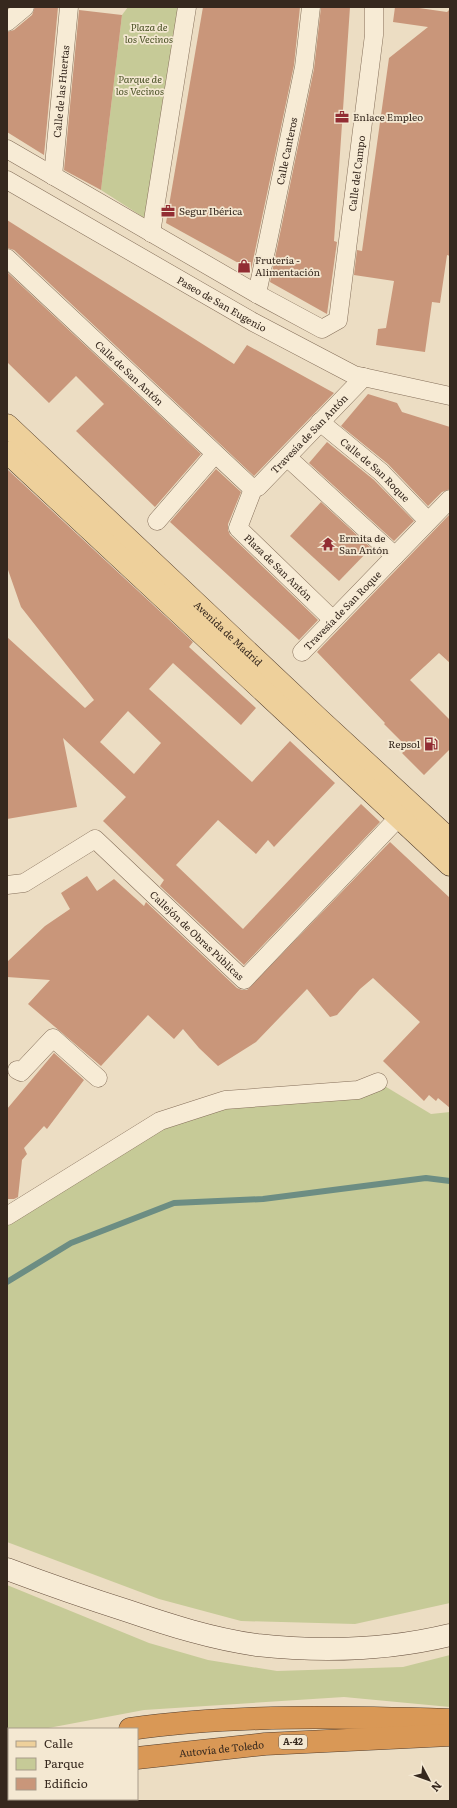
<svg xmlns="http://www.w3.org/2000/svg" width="457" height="1808" viewBox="0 0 457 1808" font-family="Literata,serif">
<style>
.green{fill:#c6ca97}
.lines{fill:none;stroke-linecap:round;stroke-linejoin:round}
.stream{stroke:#6c8d83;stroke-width:6}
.building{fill:#c9967a;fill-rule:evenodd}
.street-casing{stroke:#856f5a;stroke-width:19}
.secondary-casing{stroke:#67503e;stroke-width:23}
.primary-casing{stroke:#533e2e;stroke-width:23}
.highway-casing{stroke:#533e2e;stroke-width:23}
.street{stroke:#f7ebd5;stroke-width:18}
.secondary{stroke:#f7ebd5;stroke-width:22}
.primary{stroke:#eed09b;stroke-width:22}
.highway{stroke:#d99856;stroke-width:22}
.labels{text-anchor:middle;stroke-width:3.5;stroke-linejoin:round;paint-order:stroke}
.shield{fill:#f4e8d2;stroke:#6f6254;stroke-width:1}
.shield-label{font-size:9px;font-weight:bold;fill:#36281e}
.park-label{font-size:10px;font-style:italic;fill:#495125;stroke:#f4e8d2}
.street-label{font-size:10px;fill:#36281e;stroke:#f4e8d2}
.poi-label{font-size:10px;fill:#36281e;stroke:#f4e8d2;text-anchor:start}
</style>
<rect width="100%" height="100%" fill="#ecddc3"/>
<g class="green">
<polygon points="128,7 179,7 146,219 101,190 122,15"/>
<polygon points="378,1082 431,1114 450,1112 450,1603 355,1624 241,1621 159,1599 7,1542 7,1216 160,1121"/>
<polygon points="7,1585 149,1643 208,1660 277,1671 403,1667 450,1655 450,1707 344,1697 144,1710 43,1729 9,1729 9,1736 7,1736"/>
</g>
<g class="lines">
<polyline class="stream" points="7,1282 71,1243 174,1203 263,1199 426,1178 450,1181"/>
</g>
<g class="building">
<polygon points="35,7 58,7 44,155 7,132 7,32 14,30 32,15"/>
<polygon points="203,7 300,7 294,65 251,270 166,223"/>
<polygon points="321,7 350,7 334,241 337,242 327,314 270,282 314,69"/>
<polygon points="395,7 412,7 447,12 450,9 450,256 447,255 440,303 432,302 425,352 376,345 378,329 386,328 394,281 354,275 357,250 362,251 389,58 428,27 393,22"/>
<polygon points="79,10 122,15 101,190 64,170"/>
<polygon points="7,220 234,364 247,345 334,393 254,476 14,250 7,248"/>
<polygon points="7,272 201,454 155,507 76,431 104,404 76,376 49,403 7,362"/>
<polygon points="368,394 397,403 402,412 450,427 450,489 442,492 428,506 388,464 341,426"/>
<polygon points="327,442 374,480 414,521 394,541 309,463"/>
<path d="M 7,469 L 193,642 L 189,647 L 256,708 L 241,725 L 173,663 L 149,689 L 252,782 L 290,741 L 335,783 L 274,847 L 268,840 L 256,854 L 218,820 L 176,865 L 243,929 L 361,804 L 380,822 L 244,965 L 160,886 L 164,880 L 103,821 L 126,797 L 63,738 L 77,807 L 7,819 L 7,637 L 85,708 L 94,700 L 21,607 L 7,567 ZM 128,711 L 161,743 L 134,774 L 100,742 Z"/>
<polygon points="216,469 241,492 228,524 228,530 230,535 318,620 299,640 170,522"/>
<polygon points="321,502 371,548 339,581 290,536"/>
<polygon points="450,514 450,663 439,653 410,680 450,720 450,749 424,775 402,753 408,748 384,724 385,723 317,652"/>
<polygon points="390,842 450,898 450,1108 438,1098 436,1101 429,1095 424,1101 383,1061 420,1022 373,978 360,989 337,1015 330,1017 307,989 256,1042 218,1066 199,1048 183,1029 174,1039 148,1015 101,1066 28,1004 50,980 7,977 7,962 45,926 70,909 61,893 87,876 97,891 114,879 144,906 146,902 237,988 242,990 247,990"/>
<polygon points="54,1053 84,1080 47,1129 44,1126 24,1148 27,1154 22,1160 18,1197 14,1199 7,1199 7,1109"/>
</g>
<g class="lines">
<g class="street-casing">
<g id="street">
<polyline points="7,22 25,7"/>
<path id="s1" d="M 7,149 L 257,294 L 322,329 L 338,320 L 374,35 L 374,7"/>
<path id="s2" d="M 53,176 L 69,7"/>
<path id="s3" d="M 7,180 L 253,322 L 354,375 L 450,396"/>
<polyline points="151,233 187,7"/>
<path id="s4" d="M 7,258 L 253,489"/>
<path id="s5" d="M 257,294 L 304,67 L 311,7"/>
<path id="s6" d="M 320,422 L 381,472 L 428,521"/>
<polyline points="287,457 395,556"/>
<path id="s7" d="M 253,489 L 238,528 L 332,619"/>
<path id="s8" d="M 253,489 L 258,487 L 364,377"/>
<polyline points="157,521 215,454"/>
<path id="s9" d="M 302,652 L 450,499"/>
<path id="s10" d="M 7,885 L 24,883 L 95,839 L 244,980 L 399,817"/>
<polyline points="17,1070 21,1072 53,1038 98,1078"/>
<polyline points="7,1216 160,1121 225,1100 358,1090 378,1082"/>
</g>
</g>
<g class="secondary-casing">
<path id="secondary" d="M 7,1569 C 47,1584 87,1598 128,1611 C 169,1625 213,1639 257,1645 C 320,1652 388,1650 450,1635"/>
</g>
<g class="primary-casing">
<g id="primary">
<path id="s11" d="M 7,425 L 320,720 L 450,840"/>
<polyline points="7,452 450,865"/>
</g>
</g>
<g class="highway-casing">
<g id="highway">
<path d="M 130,1729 C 235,1714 345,1717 450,1720"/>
<polyline points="7,1750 9,1749"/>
<path id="s12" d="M 137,1758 L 265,1744 L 450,1735"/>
<polyline points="7,1786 9,1786"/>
</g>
</g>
<use href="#street" class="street"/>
<use href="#secondary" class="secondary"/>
<use href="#primary" class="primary"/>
<use href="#highway" class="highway"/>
</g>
<defs>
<g id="office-bare" transform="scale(1.08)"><path d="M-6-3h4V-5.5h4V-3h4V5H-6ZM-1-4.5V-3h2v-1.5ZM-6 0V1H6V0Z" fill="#922d33" stroke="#f4e8d2" stroke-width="2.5" paint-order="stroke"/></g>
<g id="shop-bare" transform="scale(1.08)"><path d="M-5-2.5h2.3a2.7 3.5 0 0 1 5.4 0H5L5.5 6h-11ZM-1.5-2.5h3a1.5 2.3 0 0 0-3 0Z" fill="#922d33" stroke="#f4e8d2" stroke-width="2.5" paint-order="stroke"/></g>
<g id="temple-bare" transform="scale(1.08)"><path d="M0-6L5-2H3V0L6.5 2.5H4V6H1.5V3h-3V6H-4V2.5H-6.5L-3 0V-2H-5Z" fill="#922d33" stroke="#f4e8d2" stroke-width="2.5" paint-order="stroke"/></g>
<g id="fuel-bare" transform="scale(1.08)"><path d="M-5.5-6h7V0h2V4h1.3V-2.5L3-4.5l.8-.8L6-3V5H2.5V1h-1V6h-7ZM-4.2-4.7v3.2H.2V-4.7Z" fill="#922d33" stroke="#f4e8d2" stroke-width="2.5" paint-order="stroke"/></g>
</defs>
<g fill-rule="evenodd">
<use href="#office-bare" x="342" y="117"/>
<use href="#office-bare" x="168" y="211"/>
<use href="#shop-bare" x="244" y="266"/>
<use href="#temple-bare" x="328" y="544"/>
<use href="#fuel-bare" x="431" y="744"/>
</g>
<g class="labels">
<rect class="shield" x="279" y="1735" width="28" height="14" rx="3"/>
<g class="shield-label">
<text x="293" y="1745">A-42</text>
</g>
<g class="park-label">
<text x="149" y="31">Plaza de<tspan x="149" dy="12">los Vecinos</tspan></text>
<text x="140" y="83">Parque de<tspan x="140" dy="12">los Vecinos</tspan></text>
</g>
<g class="street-label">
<text dy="4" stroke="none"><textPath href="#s2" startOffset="85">Calle de las Huertas</textPath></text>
<text dy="4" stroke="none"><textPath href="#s5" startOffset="146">Calle Canteros</textPath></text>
<text dy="4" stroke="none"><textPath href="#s1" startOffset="529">Calle del Campo</textPath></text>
<text dy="4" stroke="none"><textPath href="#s3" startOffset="248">Paseo de San Eugenio</textPath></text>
<text dy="4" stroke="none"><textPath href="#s4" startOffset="168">Calle de San Antón</textPath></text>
<text dy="4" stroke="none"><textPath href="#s8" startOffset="79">Travesía de San Antón</textPath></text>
<text dy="4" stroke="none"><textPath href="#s6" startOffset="73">Calle de San Roque</textPath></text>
<text dy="4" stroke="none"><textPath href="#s7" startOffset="98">Plaza de San Antón</textPath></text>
<text dy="4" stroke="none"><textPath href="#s9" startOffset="58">Travesía de San Roque</textPath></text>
<text dy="4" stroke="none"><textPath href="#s11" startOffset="304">Avenida de Madrid</textPath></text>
<text dy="4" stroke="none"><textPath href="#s10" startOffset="241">Callejón de Obras Públicas</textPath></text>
<text dy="4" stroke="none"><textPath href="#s12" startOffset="85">Autovía de Toledo</textPath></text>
</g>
<g class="poi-label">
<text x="353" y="121">Enlace Empleo</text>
<text x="179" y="215">Segur Ibérica</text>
<text x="255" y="264">Frutería -<tspan x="255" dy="12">Alimentación</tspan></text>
<text x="339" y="542">Ermita de<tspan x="339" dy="12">San Antón</tspan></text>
<text x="420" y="748" text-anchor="end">Repsol</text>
</g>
</g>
<rect width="457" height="1808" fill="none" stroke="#36281e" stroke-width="16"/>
<rect x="8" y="1728" width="130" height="72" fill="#f4e8d2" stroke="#a89b8a"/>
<rect x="16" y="1741" width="20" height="6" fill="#eed09b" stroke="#a89b8a"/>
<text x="44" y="1748" font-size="12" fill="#36281e">Calle</text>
<rect x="16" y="1758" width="20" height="12" fill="#c6ca97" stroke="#a89b8a"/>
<text x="44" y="1768" font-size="12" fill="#36281e">Parque</text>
<rect x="16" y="1778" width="20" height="12" fill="#c9967a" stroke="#a89b8a"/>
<text x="44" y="1788" font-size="12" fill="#36281e">Edificio</text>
<g transform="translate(429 1780) rotate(131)" stroke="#f4e8d2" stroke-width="3" paint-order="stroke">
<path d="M0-3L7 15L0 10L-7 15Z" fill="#36281e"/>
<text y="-6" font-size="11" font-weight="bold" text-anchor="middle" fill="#36281e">N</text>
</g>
</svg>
